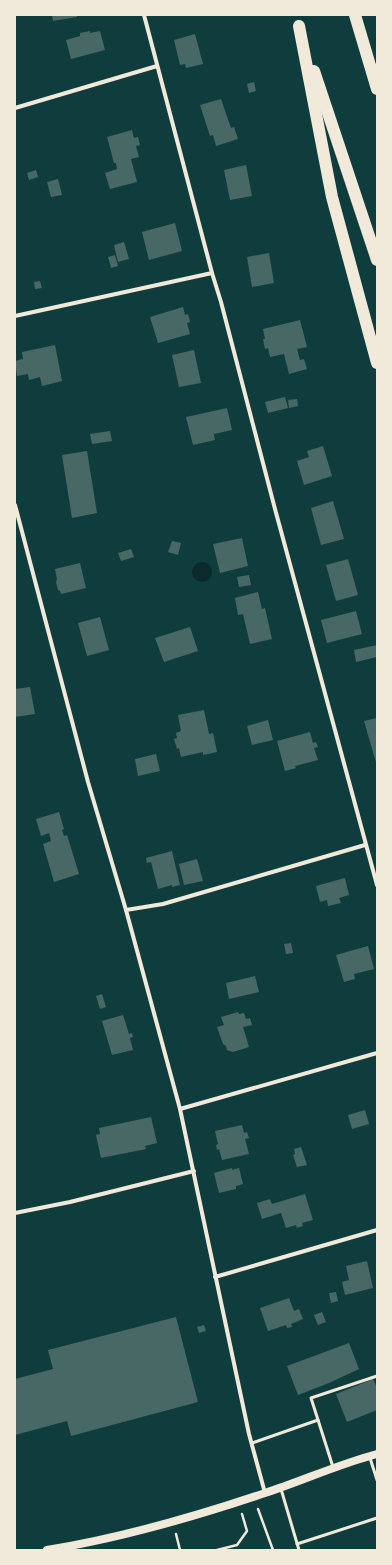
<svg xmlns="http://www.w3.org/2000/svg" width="392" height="1565" viewBox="0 0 392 1565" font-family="'Varela Round',sans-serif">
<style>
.water{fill:#0a2a2b}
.building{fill:#486865}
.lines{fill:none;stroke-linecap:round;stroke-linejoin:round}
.path{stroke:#f1e9da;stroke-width:2.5}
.service{stroke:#f1e9da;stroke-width:3}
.minor{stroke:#f1e9da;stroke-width:4}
.secondary{stroke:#f1e9da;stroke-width:8}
.motorway{stroke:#f1e9da;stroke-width:12}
</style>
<rect width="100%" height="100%" fill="#0f3d3e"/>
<circle class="water" cx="202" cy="572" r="10"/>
<g class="building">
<polygon points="52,15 77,15 77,17 53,21"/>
<polygon points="90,31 90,33 100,31 105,50 71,59 66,40 80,36 80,33"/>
<polygon points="195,34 203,64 186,68 185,64 180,65 174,40"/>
<polygon points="254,82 256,91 249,93 247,84"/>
<polygon points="221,99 231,128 234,127 238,139 216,146 213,135 210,136 200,105"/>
<polygon points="132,130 134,138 138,137 140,145 136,146 139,157 131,159 137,182 110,189 105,173 117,169 116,163 114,163 107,137"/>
<polygon points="246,165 252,196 230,200 224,170"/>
<polygon points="36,170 38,177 29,180 27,173"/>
<polygon points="58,179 62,195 51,197 47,182"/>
<polygon points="175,223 182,251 149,260 142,232"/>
<polygon points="124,242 129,259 118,262 114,245"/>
<polygon points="269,253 274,283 252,287 247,257"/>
<polygon points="115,255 118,266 111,268 108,257"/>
<polygon points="40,281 42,288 35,289 34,282"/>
<polygon points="183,307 185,315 188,314 190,322 187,323 190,334 158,343 150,317"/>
<polygon points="300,320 307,347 297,349 300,360 304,359 307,369 289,374 284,354 270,357 268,348 265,349 263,339 265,339 263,329"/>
<polygon points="55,345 62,381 42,386 40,377 29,380 28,374 17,376 15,361 23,359 22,352"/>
<polygon points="194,350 201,383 179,387 172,355"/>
<polygon points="285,397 288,408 268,413 265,402"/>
<polygon points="297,399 298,406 289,408 288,400"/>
<polygon points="227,408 232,430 214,434 215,440 193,445 186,417"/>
<polygon points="110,431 112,441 92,444 90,434"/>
<polygon points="323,446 332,476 304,485 297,461 309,457 307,451"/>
<polygon points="87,451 97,513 72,518 62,455"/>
<polygon points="333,501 344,539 321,545 311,508"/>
<polygon points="242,538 248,566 220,573 213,544"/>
<polygon points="172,541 181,543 178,555 168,552"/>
<polygon points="131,549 134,557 121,561 118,553"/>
<polygon points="348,559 358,595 336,601 326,565"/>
<polygon points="80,563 86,588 61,594 60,591 58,590 56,582 57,579 55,569"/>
<polygon points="249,575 251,585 239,587 237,577"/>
<polygon points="258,592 262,609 265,608 272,639 250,644 243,614 238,615 235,598"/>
<polygon points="356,611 362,634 327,643 321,620"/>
<polygon points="100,617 109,650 87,656 78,623"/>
<polygon points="190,627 198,651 164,662 155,638"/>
<polygon points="377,645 377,657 356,662 354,650"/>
<polygon points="30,687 35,714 15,717 15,689"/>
<polygon points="204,710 209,734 213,733 217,752 203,755 203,752 181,757 179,748 177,749 174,739 177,738 176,733 181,731 178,715"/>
<polygon points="377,718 377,766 364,721"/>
<polygon points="268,720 273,740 252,745 247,726"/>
<polygon points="310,732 313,743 316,742 318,747 314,748 318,760 295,766 296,768 285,771 277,741"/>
<polygon points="156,754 160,771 138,776 135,759"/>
<polygon points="59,812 64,829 62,830 64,836 67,835 79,874 54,882 43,844 51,841 49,833 41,836 36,819"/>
<polygon points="172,851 180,885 172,887 172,885 158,889 151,862 147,863 146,858"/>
<polygon points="197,859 203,881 184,885 179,864"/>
<polygon points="345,878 349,895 339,898 341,903 328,906 327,900 320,902 316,886"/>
<polygon points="291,943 293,953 286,954 284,944"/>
<polygon points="368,946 374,969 354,974 355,979 344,982 336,955"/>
<polygon points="255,976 259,992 229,999 226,983"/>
<polygon points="102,994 106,1007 100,1009 96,996"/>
<polygon points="238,1012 239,1014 244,1013 246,1019 250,1018 252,1025 243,1027 249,1047 233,1052 227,1050 226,1046 223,1044 217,1027 224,1025 221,1017"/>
<polygon points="123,1015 129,1034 132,1033 133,1037 130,1038 133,1050 112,1055 102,1021"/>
<polygon points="365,1110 369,1124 352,1129 348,1115"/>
<polygon points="151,1117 157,1143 145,1146 146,1149 101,1158 96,1135 100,1134 99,1128"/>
<polygon points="242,1125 244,1133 247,1132 249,1138 245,1139 249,1154 222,1160 219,1149 217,1150 216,1145 218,1144 215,1131"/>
<polygon points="301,1147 307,1165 297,1167 293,1155 295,1154 294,1149"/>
<polygon points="232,1168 232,1170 239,1168 243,1184 236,1186 236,1189 219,1193 214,1173"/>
<polygon points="305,1194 313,1220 302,1223 303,1226 297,1228 296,1225 286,1228 281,1213 262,1219 257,1203 270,1199 272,1204"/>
<polygon points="367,1261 373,1288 345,1295 342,1282 349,1280 346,1266"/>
<polygon points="336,1292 338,1301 331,1303 329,1293"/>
<polygon points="289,1298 294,1311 299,1309 303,1319 291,1324 292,1327 287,1328 286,1325 268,1331 260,1308"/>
<polygon points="322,1312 326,1322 318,1325 314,1315"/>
<polygon points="176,1317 198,1402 71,1436 67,1421 15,1435 15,1379 53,1369 48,1350"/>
<polygon points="204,1325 206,1331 199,1333 197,1327"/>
<polygon points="349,1343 359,1369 329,1383 298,1395 287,1366"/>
<polygon points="373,1379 377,1388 377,1410 347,1422 336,1394"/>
</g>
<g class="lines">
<g class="path">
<polyline points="258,1509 273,1550"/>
<polyline points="176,1534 180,1550"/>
<polyline points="217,1550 237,1545 247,1531 242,1514"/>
</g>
<g class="service">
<polyline points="252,1443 318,1420"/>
<polyline points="370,1458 377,1480"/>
<polyline points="333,1467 311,1398 377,1376"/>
<polyline points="281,1489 299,1550"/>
<polyline points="297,1544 377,1518"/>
</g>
<g class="minor">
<polyline points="144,15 212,273 221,302 275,509 377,885"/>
<polyline points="15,108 157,66"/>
<polyline points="15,316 212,273"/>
<polyline points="15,505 88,782 126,910 180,1109 249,1434 265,1493"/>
<polyline points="126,910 163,904 365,845"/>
<polyline points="180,1109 377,1053"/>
<polyline points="15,1213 70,1202 194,1171"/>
<polyline points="215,1277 377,1230"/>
</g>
<path class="secondary" d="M 47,1550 C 121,1538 194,1517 265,1493 C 302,1481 339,1464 377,1454"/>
<g class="motorway">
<polyline points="355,15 377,89"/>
<polyline points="299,26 332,197 377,363"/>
<polyline points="314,71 377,260"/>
</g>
</g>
<rect width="392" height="1565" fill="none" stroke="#f1e9da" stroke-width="32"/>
</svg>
